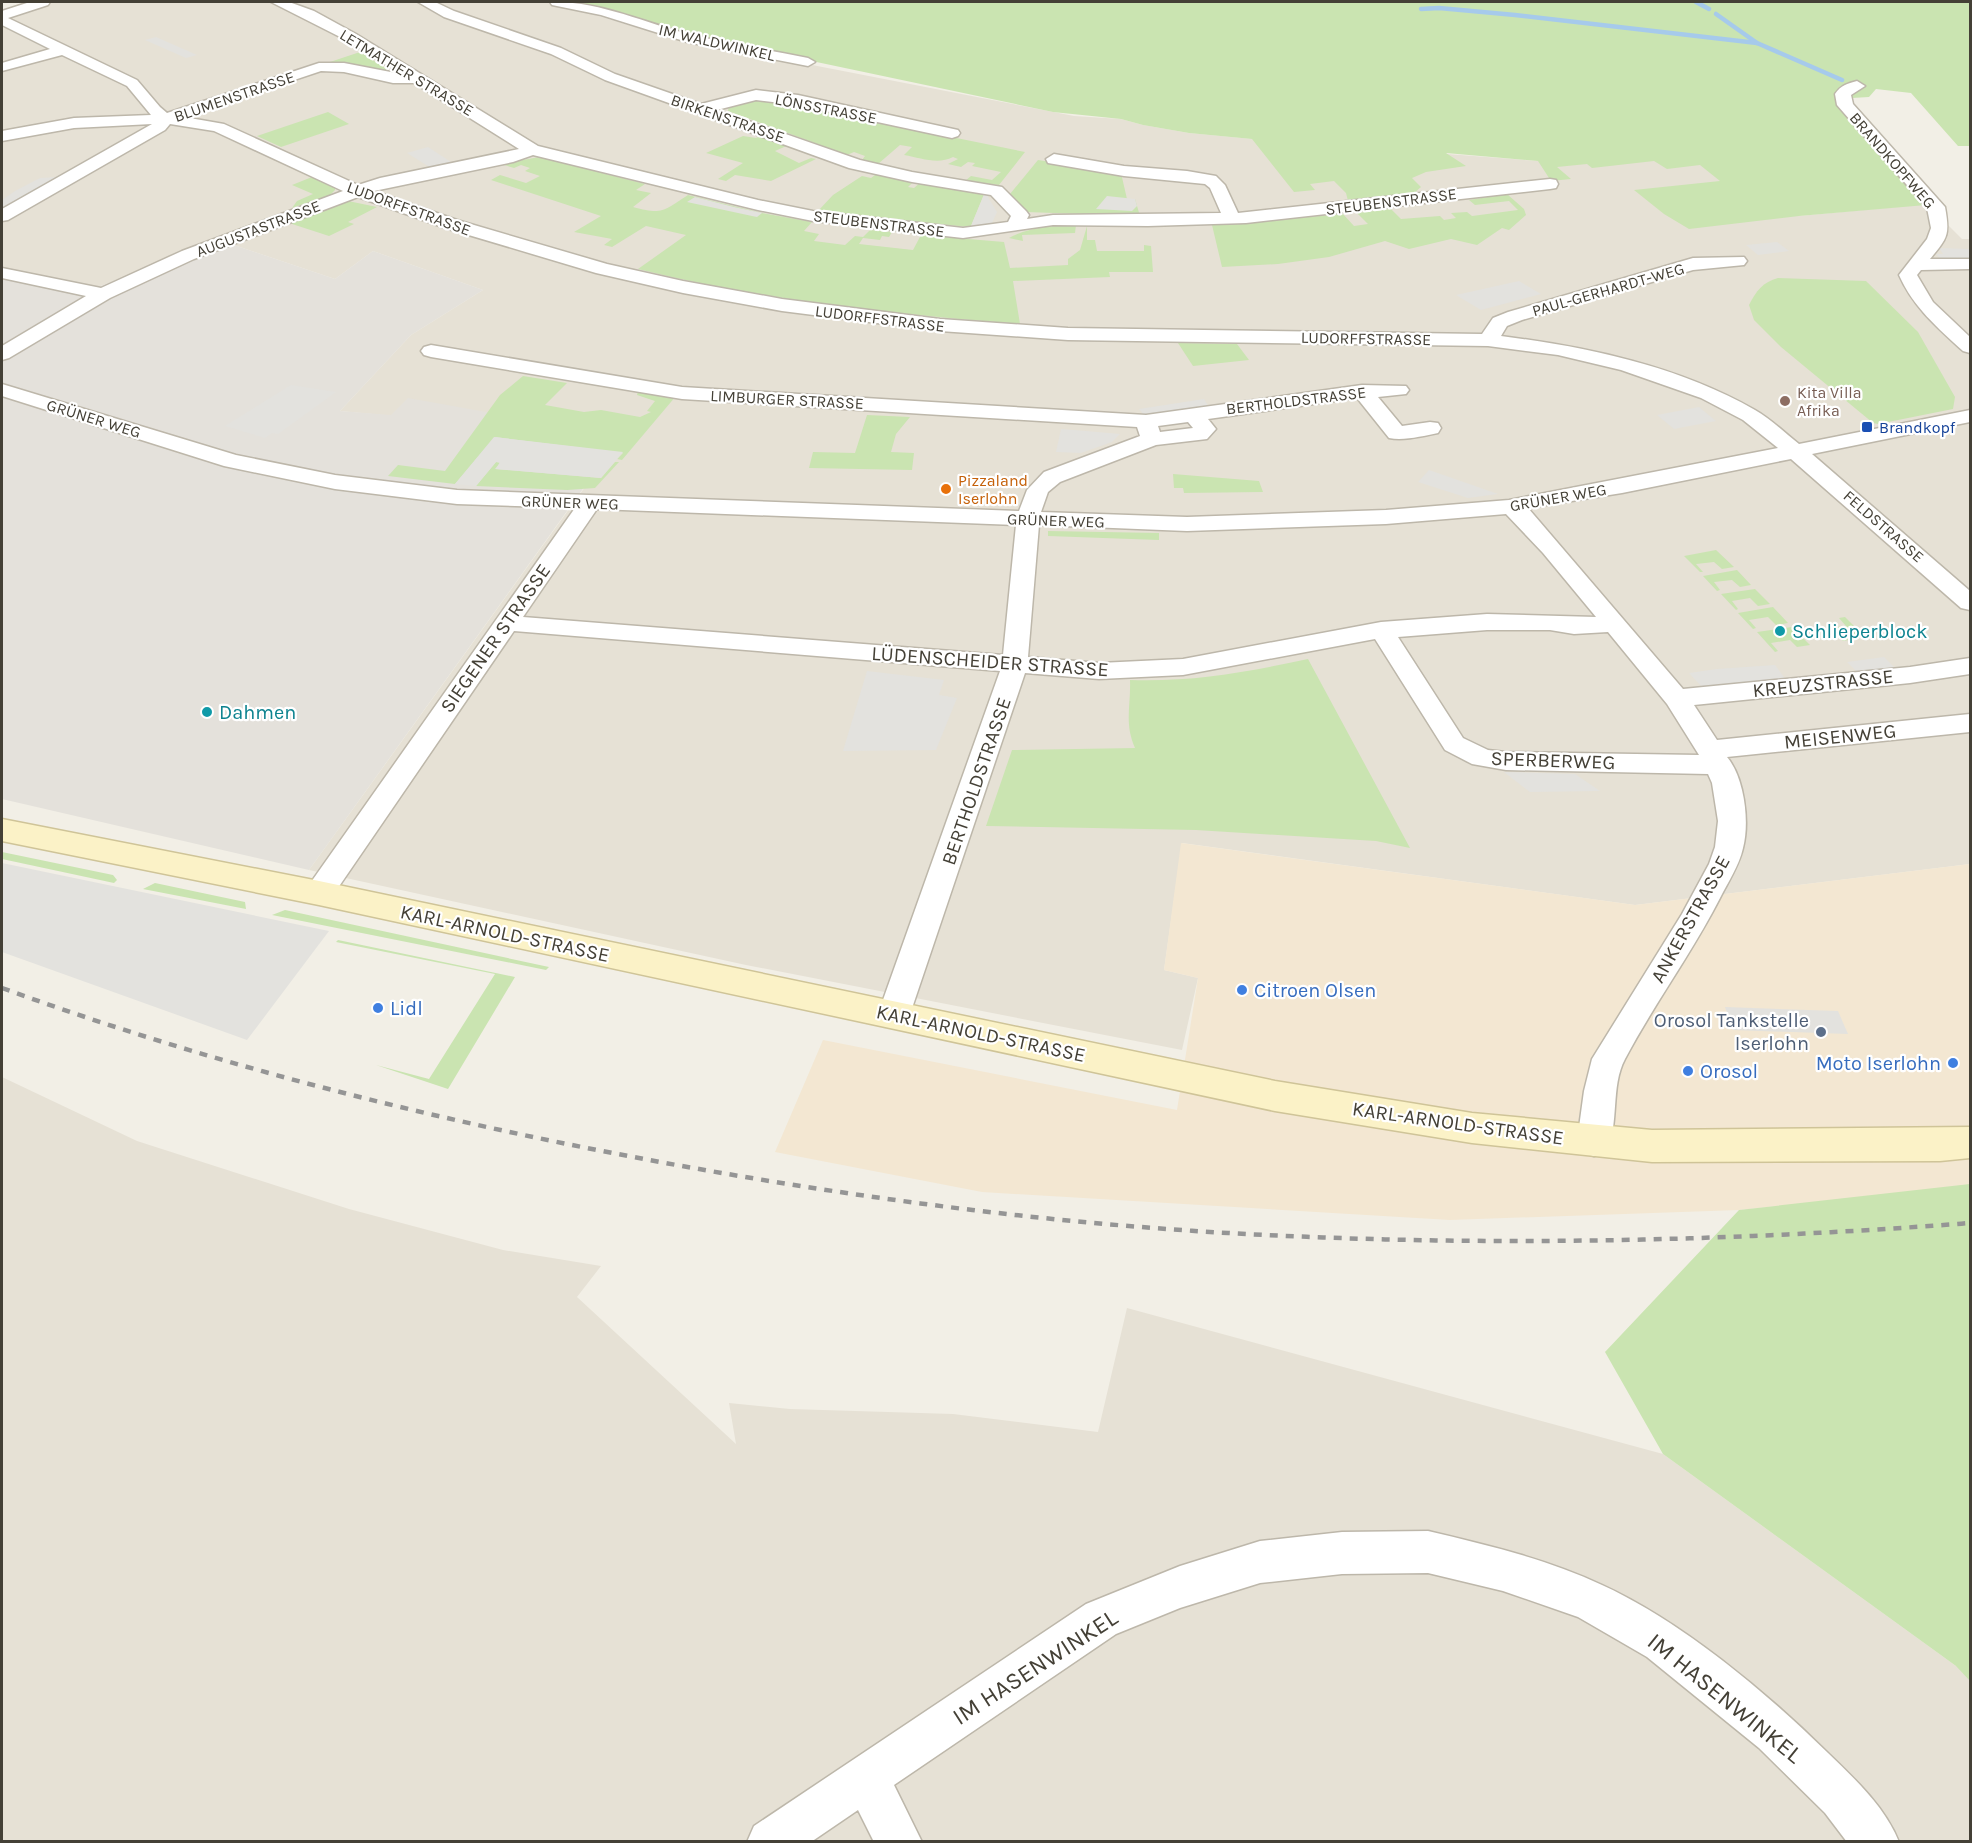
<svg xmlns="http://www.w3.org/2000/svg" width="1972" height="1843" viewBox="0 0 1972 1843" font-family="Karla,sans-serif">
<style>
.residential{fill:#e6e1d5}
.commercial{fill:#f3e7d2}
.industrial{fill:#e4e1db}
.green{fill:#cae4b1}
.parking{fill:#e3e2de}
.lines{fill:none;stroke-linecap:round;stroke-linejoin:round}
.stream{stroke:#a6caeb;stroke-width:4.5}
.minor-casing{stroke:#bdb7aa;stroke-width:3}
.secondary-casing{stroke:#cfc498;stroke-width:3}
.minor{fill:#fff;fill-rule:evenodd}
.secondary{fill:#fbf2c7;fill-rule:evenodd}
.rail{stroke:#959595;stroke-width:4.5;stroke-dasharray:8 8;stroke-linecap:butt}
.education-dot{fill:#8d6e63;stroke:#fff;stroke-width:2}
.transit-dot{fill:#1a4fb4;stroke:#fff;stroke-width:2}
.food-dot{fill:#e8710a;stroke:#fff;stroke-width:2}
.culture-dot{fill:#0f9aa8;stroke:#fff;stroke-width:2}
.shop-dot{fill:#3f7fe0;stroke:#fff;stroke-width:2}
.service-dot{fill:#5c6f8a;stroke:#fff;stroke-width:2}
.labels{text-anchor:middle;stroke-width:4.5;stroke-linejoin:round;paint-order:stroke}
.far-street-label{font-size:16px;fill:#444036;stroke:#fff}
.far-education-label{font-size:16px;fill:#785e54;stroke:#fff;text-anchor:start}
.far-transit-label{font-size:16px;fill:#164399;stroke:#fff;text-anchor:start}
.far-food-label{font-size:16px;fill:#c56008;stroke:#fff;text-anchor:start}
.culture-label{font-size:20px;fill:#0d838f;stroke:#fff;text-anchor:start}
.street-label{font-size:20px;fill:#444036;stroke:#fff}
.shop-label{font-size:20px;fill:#366cbe;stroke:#fff;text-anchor:start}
.service-label{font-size:20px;fill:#4e5e75;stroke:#fff;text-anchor:end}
.near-street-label{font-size:24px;fill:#444036;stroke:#fff}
</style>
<rect width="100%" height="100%" fill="#f2efe6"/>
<g class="residential">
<polygon points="43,2 552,2 668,37 1074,116 1121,119 1143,125 1189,133 1252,139 1538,161 1693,155 1799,216 1927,204 1962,239 1970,239 1970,864 1635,905 1182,843 1164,970 1198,978 1182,1050 746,965 309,870 621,437 340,411 411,335 483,290 373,251 335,279 231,244 183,255 90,290 2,273 2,15"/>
<polygon points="2,1077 137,1141 349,1209 503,1250 601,1266 577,1297 736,1444 729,1403 790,1409 953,1414 1098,1432 1127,1308 1663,1454 1956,1666 1970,1660 1970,1841 2,1842"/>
</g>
<polygon class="commercial" points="1181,843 1635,905 1970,864 1970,1186 1739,1210 1450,1220 982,1192 775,1152 823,1040 1177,1110 1198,978 1164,970"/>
<polygon class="industrial" points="231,244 335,279 373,251 483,290 411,335 340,411 391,415 408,398 621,436 309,870 2,799 2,273 90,290 183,255"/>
<g class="green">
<polygon points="573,2 1970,2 1970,146 1958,146 1911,93 1876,89 1869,97 1835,99 1926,205 1799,216 1689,229 1664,214 1634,190 1720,181 1700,165 1667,169 1654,161 1592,168 1587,164 1557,167 1571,179 1551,181 1538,161 1446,153 1466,166 1426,172 1412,178 1421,187 1413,194 1348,201 1346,193 1334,181 1310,184 1315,190 1294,192 1252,139 1189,133 1143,125 1121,119 1053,112 689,35"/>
<polygon points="360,52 398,76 330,62"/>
<path d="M 748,99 L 820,108 L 858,118 L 1025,152 L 999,185 L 965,181 L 971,176 L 992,180 L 1001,172 L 972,166 L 975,163 L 968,162 L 961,167 L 948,164 L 958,159 L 953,157 C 938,165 921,158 904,155 L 912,147 L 900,145 L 878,164 L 862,160 L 865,156 L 854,152 L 847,155 L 728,111 L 729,105 Z"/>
<polygon points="328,112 349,124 281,147 257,136"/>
<polygon points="764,134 791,144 775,151 799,163 811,158 816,159 771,181 735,175 726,181 718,179 743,163 706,153 743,136 756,138"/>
<path d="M 539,157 L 645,184 L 636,190 L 651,193 L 633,207 C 663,215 663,211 688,195 L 762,213 L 812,222 L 804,231 L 819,234 L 814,241 L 845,245 L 855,236 L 863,237 L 870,230 L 892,232 L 889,237 L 882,236 L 880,240 L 863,238 L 859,244 L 913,250 L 921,235 L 1004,242 L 1010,268 L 1068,265 L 1068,259 L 1080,250 L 1087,226 L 1087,240 L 1095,240 L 1097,251 L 1144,251 L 1144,245 L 1151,246 L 1153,272 L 1109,272 L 1110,277 L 1013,281 L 1020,324 C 891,314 763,300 638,269 L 686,235 L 646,226 L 612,247 L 604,245 L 612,239 L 574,232 L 601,216 L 491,180 L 500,175 L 526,183 L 540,176 L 525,171 L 530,168 L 521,165 L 514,168 L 501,164 Z"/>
<polygon points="1038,160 1121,173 1127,199 1135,199 1140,216 1026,212 1010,194"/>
<polygon points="878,173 914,181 908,187 914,188 921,182 985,192 971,226 968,227 818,211 833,195 862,176 871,178"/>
<polygon points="312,177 335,188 335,190 330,195 292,208 297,201 313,194 292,185"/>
<polygon points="1507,194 1524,209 1526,215 1509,230 1502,228 1477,245 1451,239 1409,249 1385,241 1329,257 1278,264 1222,267 1212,225 1343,214 1354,226 1368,224 1357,213 1391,209 1401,219 1440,216 1444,220 1456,218 1451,213 1467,212 1472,216 1518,210 1509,201 1475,205 1469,200"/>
<polygon points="348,201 377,207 348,222 354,224 329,236 289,223"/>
<path d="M 1076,225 L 1075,233 L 1022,235 L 1023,241 L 1009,238 C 1027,228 1053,225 1076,225 Z"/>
<path d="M 1778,278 L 1866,281 L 1918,332 L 1955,397 L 1953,409 L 1878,424 L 1873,423 L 1781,347 L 1754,320 L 1749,305 C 1756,291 1763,282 1778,278 Z"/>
<polygon points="1178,343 1237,344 1249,360 1193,366"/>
<polygon points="523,376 567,383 545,405 584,412 601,410 640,417 651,412 647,411 655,401 637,395 638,391 676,396 622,460 617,459 623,453 495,437 455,484 388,476 398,465 445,471 500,395"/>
<polygon points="867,415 910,417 896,434 891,452 914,453 912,470 809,468 813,452 855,453"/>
<polygon points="496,462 500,462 496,469 601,478 615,462 619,462 595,488 567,490 476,486"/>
<polygon points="1173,474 1259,481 1263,492 1184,493 1183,488 1174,488"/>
<polygon points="1048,531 1159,533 1159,540 1048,536"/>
<polygon points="1716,550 1734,567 1722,569 1714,562 1696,564 1703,572 1700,572 1684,556"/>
<polygon points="1737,570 1751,585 1740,587 1732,580 1714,582 1720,590 1717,591 1703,576"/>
<polygon points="1755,589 1770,604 1758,606 1750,598 1732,601 1738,609 1736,610 1721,594"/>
<polygon points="1773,607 1788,623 1776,625 1768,617 1749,620 1756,628 1753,629 1738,613"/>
<polygon points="1845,617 1865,637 1843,641 1830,628 1846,626 1839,618"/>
<polygon points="1792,627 1810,645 1797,647 1790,640 1771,643 1778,651 1775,652 1757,632"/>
<path d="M 1308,659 L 1410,848 L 1376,841 L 1196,830 L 986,826 L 1012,750 L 1135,748 C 1124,723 1131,706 1130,680 C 1193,682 1247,672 1308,659 Z"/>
<polygon points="2,852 113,875 117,880 114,883 2,859"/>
<polygon points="155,883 245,902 246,909 143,889"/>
<polygon points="285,910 549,967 546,970 272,915"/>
<polygon points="338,940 515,977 448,1089 376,1065 429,1079 495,974 336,942"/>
<polygon points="1970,1184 1970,1681 1956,1666 1663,1454 1605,1352 1739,1210"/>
</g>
<g class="parking">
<polygon points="156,37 197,55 186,58 145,40"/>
<polygon points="428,147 451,162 431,168 407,153"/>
<polygon points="58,177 2,209 2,200 15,191 40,178"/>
<polygon points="985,192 997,212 992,223 971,226"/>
<polygon points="1107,196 1135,199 1137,206 1132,211 1096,209"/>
<polygon points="695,197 734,207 762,213 757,217 752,216 687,202"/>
<polygon points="1777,242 1789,251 1758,255 1746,245"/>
<polygon points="1939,248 1970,249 1970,261 1941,260 1936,254 1943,254"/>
<polygon points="1519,281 1541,294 1481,310 1456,295"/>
<polygon points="291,385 336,392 278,434 272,433 265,438 225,426"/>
<polygon points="1204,399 1209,407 1145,416 1139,409"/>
<polygon points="1699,407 1716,421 1674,429 1657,415"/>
<polygon points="1061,429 1086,431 1120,434 1112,442 1081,453 1056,452"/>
<polygon points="494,437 623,452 601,478 495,469 500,463 496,462 476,486 455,484"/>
<polygon points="1429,470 1498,494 1468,498 1418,482"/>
<polygon points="1884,657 1895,668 1858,673 1847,662"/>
<polygon points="1775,665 1786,680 1703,688 1689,673 1717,669"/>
<polygon points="867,671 944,680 939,695 957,698 936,750 843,751"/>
<polygon points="1504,772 1575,774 1600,791 1530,792"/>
<polygon points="2,863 329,931 247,1040 2,952"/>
<polygon points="1725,1007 1838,1011 1848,1034 1733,1030"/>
</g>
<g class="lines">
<g class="stream">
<polyline points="1696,2 1709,9"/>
<polyline points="1421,9 1439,8 1515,15 1757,43 1842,80"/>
<polyline points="1716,14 1757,43"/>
</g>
<g class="minor-casing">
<g id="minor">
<path d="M 30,2 L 50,2 L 48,5 L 8,18 L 137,80 L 160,107 L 167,113 L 319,63 L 344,63 L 401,74 L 346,40 L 271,2 L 289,2 L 314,11 L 356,34 L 538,146 L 758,200 L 813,211 L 963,228 L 1008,222 L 1011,216 L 991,195 L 912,182 L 849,168 L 605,80 L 551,54 L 444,17 L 418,2 L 435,2 L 454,11 L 561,48 L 615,74 L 701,104 L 756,90 L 798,95 L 958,130 L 960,133 L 958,136 L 952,138 L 798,105 L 756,100 L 717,110 L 860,160 L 912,172 L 1002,187 L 1026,211 L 1029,215 L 1027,219 L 1053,215 L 1221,213 L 1210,188 L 1205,184 L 1124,176 L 1048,163 L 1046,159 L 1054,154 L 1124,166 L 1187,171 L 1216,176 L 1225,185 L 1238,213 L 1550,179 L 1556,180 L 1558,184 L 1556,188 L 1550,189 L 1246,223 L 1148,226 L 1053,225 L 963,238 L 813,221 L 758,210 L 533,155 L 513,162 L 374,191 L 457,220 L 607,264 L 683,281 L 782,299 L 940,319 L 1068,328 L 1482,334 L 1493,318 L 1508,312 L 1693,258 L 1744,257 L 1747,261 L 1744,265 L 1693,270 L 1522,320 L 1507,326 L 1501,336 C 1588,347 1678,366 1755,410 C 1771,419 1785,433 1799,444 L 1970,410 L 1970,422 L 1812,454 L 1970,591 L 1970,610 L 1961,608 L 1791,459 L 1622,493 L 1528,508 L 1683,689 L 1910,667 L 1970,658 L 1970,674 L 1910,683 L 1694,705 L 1717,740 L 1970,714 L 1970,732 L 1727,757 C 1744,777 1750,821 1743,848 C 1739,866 1728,882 1720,898 C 1692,953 1654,1004 1625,1059 C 1610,1087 1620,1124 1606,1152 L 1594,1156 L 1582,1152 L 1577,1142 L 1584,1091 L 1592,1059 L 1682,914 L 1709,864 L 1715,847 L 1718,821 L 1712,783 L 1708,774 L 1506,770 L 1472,764 L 1445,750 L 1375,639 L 1183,675 L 1099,679 L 1025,673 L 910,1014 L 905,1023 L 894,1026 L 883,1023 L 878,1014 L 1000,671 L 514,631 L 329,901 L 319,904 L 309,901 L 304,893 L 309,885 L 575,508 L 457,504 L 335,489 L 224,466 L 2,396 L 2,384 L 236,455 L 335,475 L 457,490 L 1019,511 L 1027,490 L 1044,472 L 1140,436 L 1137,427 L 682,399 L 431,357 L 424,355 L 421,351 L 424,347 L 431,345 L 682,387 L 1146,415 L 1362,385 L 1406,386 L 1409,390 L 1406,394 L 1378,397 L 1402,426 L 1430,422 L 1438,423 L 1441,428 L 1438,433 C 1423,436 1404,441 1389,438 L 1357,398 L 1208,419 L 1216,429 L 1207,439 L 1156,445 L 1060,482 L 1048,492 L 1041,512 L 1187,517 L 1386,510 L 1509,500 L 1778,448 L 1743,420 L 1701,398 L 1621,370 L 1558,355 L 1488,346 L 1068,340 L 940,331 L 782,311 L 683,293 L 596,273 L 445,228 L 358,197 L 194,259 L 110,298 L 9,358 L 2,360 L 2,346 L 86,296 L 2,278 L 2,268 L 101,288 L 182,251 L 343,191 L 214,131 L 170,124 L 165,130 L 8,220 L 2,221 L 2,209 L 152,124 L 74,128 L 2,141 L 2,131 L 74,118 L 151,115 L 127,86 L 62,55 L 2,71 L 2,63 L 50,49 L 2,25 L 2,11 ZM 321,71 L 344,72 L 393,83 L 414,83 L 519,149 L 380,178 L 358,185 L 224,124 L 184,117 ZM 1188,422 L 1193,428 L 1160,432 L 1158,426 ZM 597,509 L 1016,525 L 1003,655 L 523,617 ZM 1506,514 L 1543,553 L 1596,617 L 1487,614 L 1381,622 L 1183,659 L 1099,663 L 1028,657 L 1039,525 L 1187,531 L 1386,524 ZM 1487,630 L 1550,630 L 1574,634 L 1608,632 L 1667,704 L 1699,755 L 1506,752 L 1488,750 L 1463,738 L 1398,637 Z"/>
<path d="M 550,2 C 597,0 645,23 689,34 C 728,44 769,50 808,58 L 815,62 L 808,66 L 687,42 L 601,15 L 552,5 Z"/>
<path d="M 1857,81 L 1865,86 L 1851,95 L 1853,104 L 1945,207 C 1950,235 1948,237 1930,259 L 1970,259 L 1970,269 L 1921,270 L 1917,275 L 1933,302 L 1970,337 L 1970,353 L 1963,351 C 1938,328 1913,307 1899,275 L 1927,239 L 1931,228 L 1927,208 L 1837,105 L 1835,94 C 1841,85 1847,84 1857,81 Z"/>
<path d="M 1428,1531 C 1487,1545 1547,1559 1602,1585 C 1681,1621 1766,1692 1828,1753 C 1855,1779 1885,1807 1899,1842 L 1847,1842 L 1825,1813 L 1759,1748 L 1647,1657 L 1578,1617 L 1503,1591 L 1428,1573 L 1342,1574 L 1260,1583 L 1180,1608 L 1116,1634 L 894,1785 L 922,1842 L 874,1842 L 858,1810 L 811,1842 L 747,1842 L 754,1826 L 1086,1604 L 1180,1566 L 1260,1541 L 1342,1532 Z"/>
</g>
</g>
<g class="secondary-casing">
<polygon id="secondary" points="2,819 319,881 1275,1081 1472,1113 1652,1130 1970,1127 1970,1158 1940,1161 1652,1162 1472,1143 1275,1111 319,905 2,841"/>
</g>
<use href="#minor" class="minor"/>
<use href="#secondary" class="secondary"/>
<path class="rail" d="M 2,988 C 197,1059 398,1111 602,1151 C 808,1191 1018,1221 1228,1233 C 1475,1247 1723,1242 1970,1223"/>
</g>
<circle class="education-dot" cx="1785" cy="401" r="6"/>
<rect class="transit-dot" x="1861" y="421" width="12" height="12" rx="3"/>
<circle class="food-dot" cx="946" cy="489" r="6"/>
<g class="culture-dot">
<circle cx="1780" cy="631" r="6"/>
<circle cx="207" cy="712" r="6"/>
</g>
<g class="shop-dot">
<circle cx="1242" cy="990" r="6"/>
<circle cx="378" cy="1008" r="6"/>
<circle cx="1953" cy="1063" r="6"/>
<circle cx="1688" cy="1071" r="6"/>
</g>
<circle class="service-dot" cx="1821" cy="1032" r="6"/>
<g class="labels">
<g class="far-street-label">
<text transform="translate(717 42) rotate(13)" y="6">IM WALDWINKEL</text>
<text transform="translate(407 72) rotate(31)" y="6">LETMATHER STRASSE</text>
<text transform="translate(234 96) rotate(-19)" y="6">BLUMENSTRASSE</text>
<text transform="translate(826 108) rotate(11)" y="6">LÖNSSTRASSE</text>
<text transform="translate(728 118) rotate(19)" y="6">BIRKENSTRASSE</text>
<text transform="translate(1893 160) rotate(49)" y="6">BRANDKOPFWEG</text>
<text transform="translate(1391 201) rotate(-7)" y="6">STEUBENSTRASSE</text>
<text transform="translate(409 208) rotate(20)" y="6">LUDORFFSTRASSE</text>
<text transform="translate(879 223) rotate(7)" y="6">STEUBENSTRASSE</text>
<text transform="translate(258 228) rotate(-21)" y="6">AUGUSTASTRASSE</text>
<text transform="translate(1608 289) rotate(-16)" y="6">PAUL-GERHARDT-WEG</text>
<text transform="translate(880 318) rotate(7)" y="6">LUDORFFSTRASSE</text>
<text transform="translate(1366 338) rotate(1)" y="6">LUDORFFSTRASSE</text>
<text transform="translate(787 399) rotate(3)" y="6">LIMBURGER STRASSE</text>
<text transform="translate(1296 400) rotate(-7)" y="6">BERTHOLDSTRASSE</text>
<text transform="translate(94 418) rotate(17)" y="6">GRÜNER WEG</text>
<text transform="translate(1558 497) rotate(-10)" y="6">GRÜNER WEG</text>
<text transform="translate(570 502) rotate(2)" y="6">GRÜNER WEG</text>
<text transform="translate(1056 520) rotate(2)" y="6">GRÜNER WEG</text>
<text transform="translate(1884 526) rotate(41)" y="6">FELDSTRASSE</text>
</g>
<g class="far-education-label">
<text x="1797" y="398">Kita Villa<tspan x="1797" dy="18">Afrika</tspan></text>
</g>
<g class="far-transit-label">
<text x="1879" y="433">Brandkopf</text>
</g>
<g class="far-food-label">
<text x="958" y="486">Pizzaland<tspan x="958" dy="18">Iserlohn</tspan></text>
</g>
<g class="culture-label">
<text x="1792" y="638">Schlieperblock</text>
<text x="219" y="719">Dahmen</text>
</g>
<g class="street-label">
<text transform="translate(495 638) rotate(-55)" y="7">SIEGENER STRASSE</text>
<text transform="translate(990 661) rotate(4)" y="7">LÜDENSCHEIDER STRASSE</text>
<text transform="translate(1823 683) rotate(-6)" y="7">KREUZSTRASSE</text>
<text transform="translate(1840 736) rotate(-6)" y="7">MEISENWEG</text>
<text transform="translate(1553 760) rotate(2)" y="7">SPERBERWEG</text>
<text transform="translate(976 781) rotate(-71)" y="7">BERTHOLDSTRASSE</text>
<text transform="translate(1690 919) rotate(-61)" y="7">ANKERSTRASSE</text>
<text transform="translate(505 933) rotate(12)" y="7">KARL-ARNOLD-STRASSE</text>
<text transform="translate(981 1033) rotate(12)" y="7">KARL-ARNOLD-STRASSE</text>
<text transform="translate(1458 1123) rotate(8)" y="7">KARL-ARNOLD-STRASSE</text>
</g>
<g class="shop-label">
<text x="1254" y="997">Citroen Olsen</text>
<text x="390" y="1015">Lidl</text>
<text x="1941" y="1070" text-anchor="end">Moto Iserlohn</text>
<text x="1700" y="1078">Orosol</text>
</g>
<g class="service-label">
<text x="1809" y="1027">Orosol Tankstelle<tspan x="1809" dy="23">Iserlohn</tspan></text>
</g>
<g class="near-street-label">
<text transform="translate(1035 1667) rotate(-33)" y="8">IM HASENWINKEL</text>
<text transform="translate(1725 1698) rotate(39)" y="8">IM HASENWINKEL</text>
</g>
</g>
<rect width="1972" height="1843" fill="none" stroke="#444036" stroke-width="6"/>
</svg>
